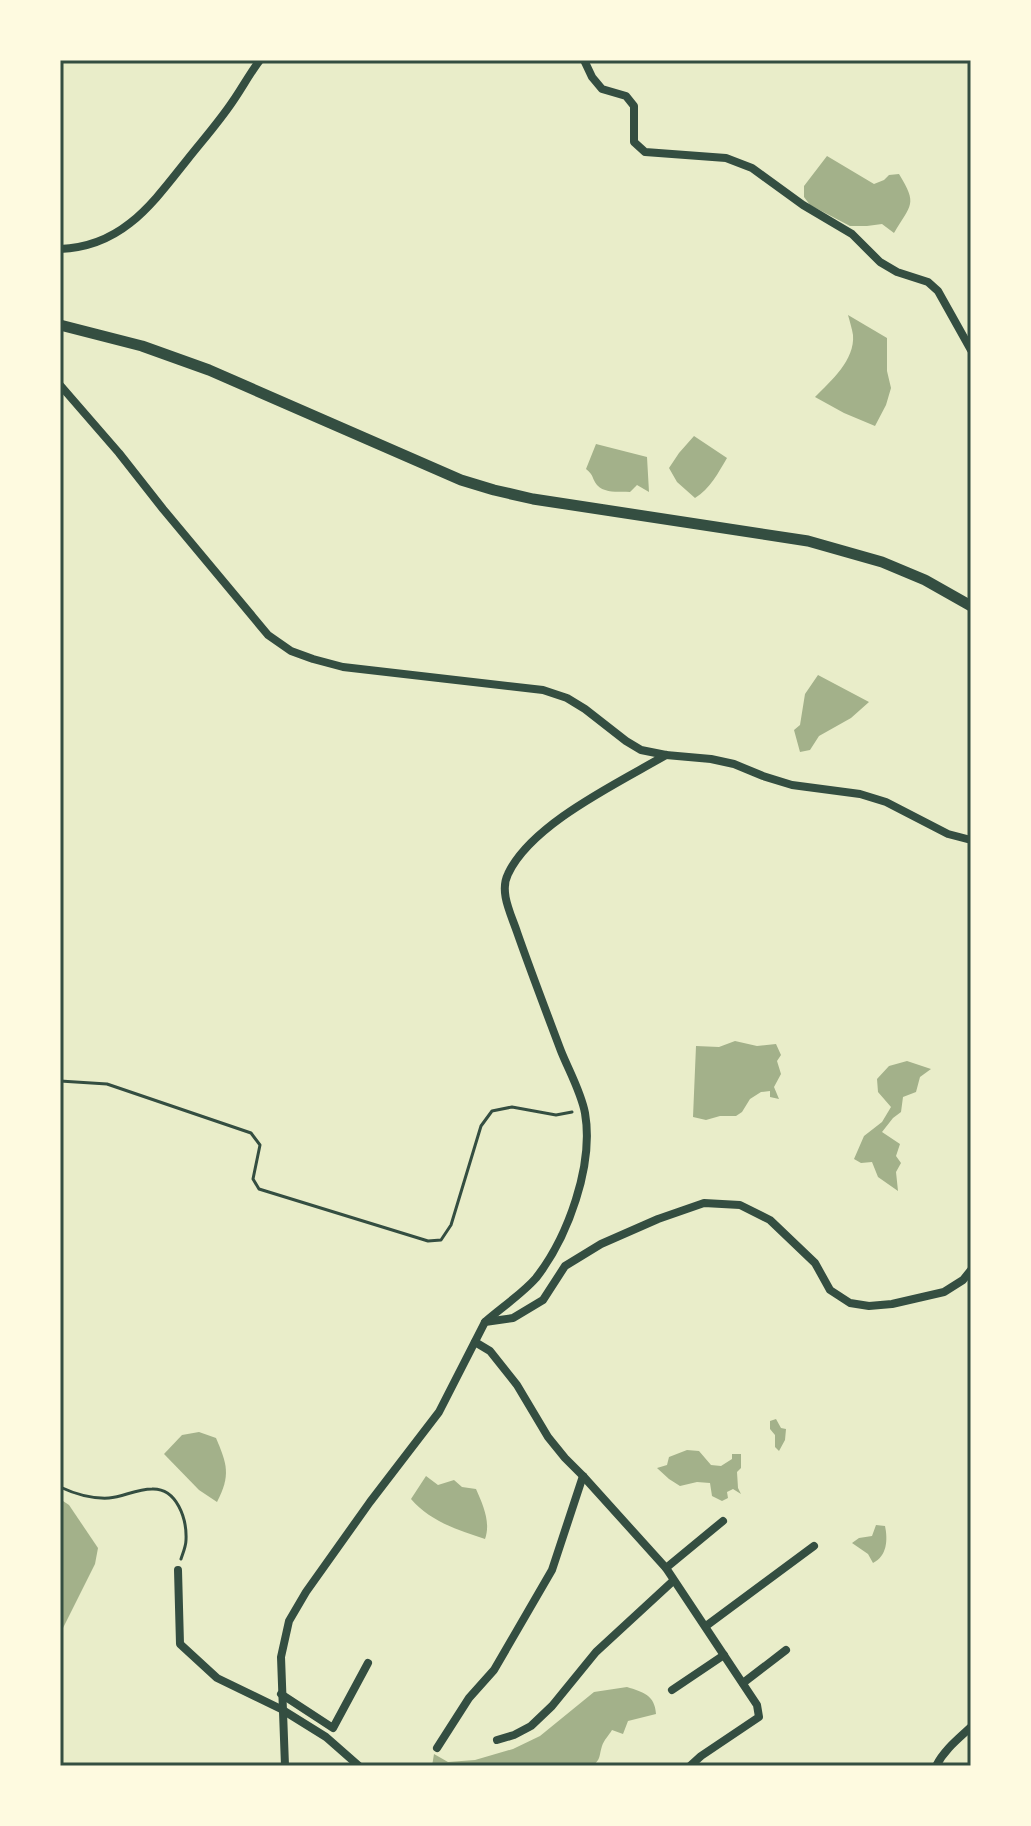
<svg xmlns="http://www.w3.org/2000/svg" width="1031" height="1826" viewBox="0 0 1031 1826" font-family="'Work Sans',sans-serif">
<style>
.water{fill:#a3b18a}
.lines{fill:none;stroke-linecap:round;stroke-linejoin:round}
.path{stroke:#344e41;stroke-width:3}
.minor{stroke:#344e41;stroke-width:8}
.tertiary{stroke:#344e41;stroke-width:11}
.neatline{fill:none;stroke:#344e41;stroke-width:3}
</style>
<rect width="100%" height="100%" fill="#e9edc9"/>
<g class="water">
<path d="M 827,156 L 874,184 L 884,180 L 889,175 L 899,174 C 918,205 911,204 894,233 L 882,224 L 867,226 L 850,226 L 810,205 L 804,197 L 804,186 Z"/>
<path d="M 848,315 L 887,338 L 887,371 L 891,388 L 886,405 L 875,426 L 844,413 L 815,397 C 831,381 855,360 853,335 C 852,329 850,322 848,315 Z"/>
<path d="M 694,436 L 727,458 C 718,473 710,489 695,498 L 677,482 L 669,468 L 679,453 Z"/>
<path d="M 596,444 L 647,457 L 649,492 L 637,485 L 630,492 C 620,491 605,494 597,485 C 592,479 594,475 586,469 Z"/>
<polygon points="818,675 869,702 851,718 819,736 810,750 800,752 794,730 800,725 805,694"/>
<polygon points="735,1041 757,1046 776,1044 781,1055 777,1061 781,1074 774,1087 779,1099 770,1097 770,1091 761,1092 750,1099 742,1112 736,1116 720,1116 706,1120 693,1117 696,1046 719,1047"/>
<polygon points="907,1061 931,1069 920,1077 916,1092 903,1097 901,1112 893,1118 882,1132 900,1144 896,1156 901,1163 896,1172 898,1191 878,1177 872,1162 861,1163 854,1159 864,1136 882,1122 891,1107 878,1092 877,1079 889,1066"/>
<polygon points="776,1419 781,1428 786,1429 785,1440 779,1451 775,1447 775,1435 770,1429 770,1421"/>
<path d="M 199,1432 L 216,1438 C 227,1464 231,1475 217,1502 L 199,1490 L 164,1454 L 182,1435 Z"/>
<polygon points="687,1450 699,1451 711,1465 721,1466 732,1459 732,1454 741,1454 741,1468 737,1472 738,1488 741,1494 733,1489 727,1492 728,1498 722,1501 712,1496 710,1483 697,1482 680,1486 669,1479 657,1468 667,1465 669,1457"/>
<path d="M 426,1476 L 438,1485 L 454,1480 L 462,1487 L 476,1489 C 483,1505 491,1522 485,1539 C 457,1530 430,1521 411,1499 Z"/>
<polygon points="60,1499 69,1505 98,1548 95,1564 60,1634"/>
<path d="M 876,1525 L 885,1526 C 888,1540 887,1556 873,1563 L 868,1554 L 852,1543 L 859,1538 L 872,1536 Z"/>
<path d="M 627,1687 C 643,1692 655,1695 656,1714 L 628,1721 L 623,1734 L 612,1730 C 609,1735 604,1740 602,1746 C 599,1755 601,1760 592,1766 L 432,1766 L 434,1754 L 448,1762 L 475,1760 L 513,1749 L 540,1736 L 594,1692 Z"/>
</g>
<g class="lines">
<g class="path">
<polyline points="60,1081 107,1084 251,1133 260,1145 253,1179 259,1189 428,1241 441,1240 451,1225 481,1126 492,1111 512,1107 556,1115 572,1112"/>
<path d="M 60,1487 C 75,1494 92,1499 109,1498 C 123,1497 136,1489 152,1489 C 177,1488 187,1519 186,1540 C 186,1546 183,1553 181,1559"/>
</g>
<g class="minor">
<polyline points="584,60 592,77 602,89 626,96 634,106 634,142 645,152 726,158 752,168 803,205 852,234 880,262 897,272 928,282 938,291 971,350"/>
<path d="M 60,249 C 122,247 152,204 187,160 C 202,141 219,122 233,101 C 242,88 250,73 260,60"/>
<polyline points="60,385 119,453 163,509 268,635 291,651 313,659 343,667 543,690 567,698 585,709 626,741 641,750 666,755 711,759 734,764 763,776 792,785 860,794 886,802 948,834 971,840"/>
<path d="M 485,1322 C 501,1308 523,1293 536,1278 C 568,1237 594,1165 585,1113 C 581,1092 569,1071 561,1051 C 546,1011 531,972 517,932 C 511,914 499,892 508,874 C 531,824 618,783 666,755"/>
<polyline points="475,1342 490,1351 517,1385 548,1437 565,1458 583,1476 666,1568 757,1705 759,1717 701,1756 690,1766"/>
<polyline points="666,1568 723,1521"/>
<polyline points="178,1570 180,1644 217,1678 281,1709 326,1737 359,1766"/>
<polyline points="706,1626 814,1546"/>
<polyline points="743,1683 786,1650"/>
<polyline points="672,1690 724,1655"/>
<polyline points="281,1694 333,1728 368,1663"/>
<polyline points="497,1740 514,1735 531,1726 552,1706 596,1652 673,1581"/>
<polyline points="437,1748 469,1698 494,1670 552,1570 583,1476"/>
<polyline points="285,1766 281,1657 289,1621 306,1592 370,1502 439,1412 485,1322 513,1318 543,1300 565,1266 601,1244 658,1219 704,1203 740,1205 770,1220 815,1263 830,1290 850,1303 869,1306 892,1304 944,1292 963,1280 971,1270"/>
<path d="M 936,1766 C 944,1750 958,1739 971,1727"/>
</g>
<polyline class="tertiary" points="60,325 142,346 209,370 461,480 494,490 533,499 808,541 882,562 925,580 971,606"/>
</g>
<rect width="1031" height="1826" fill="none" stroke="#fefae0" stroke-width="124"/>
<rect x="62" y="62" width="907" height="1702" class="neatline"/>
</svg>
